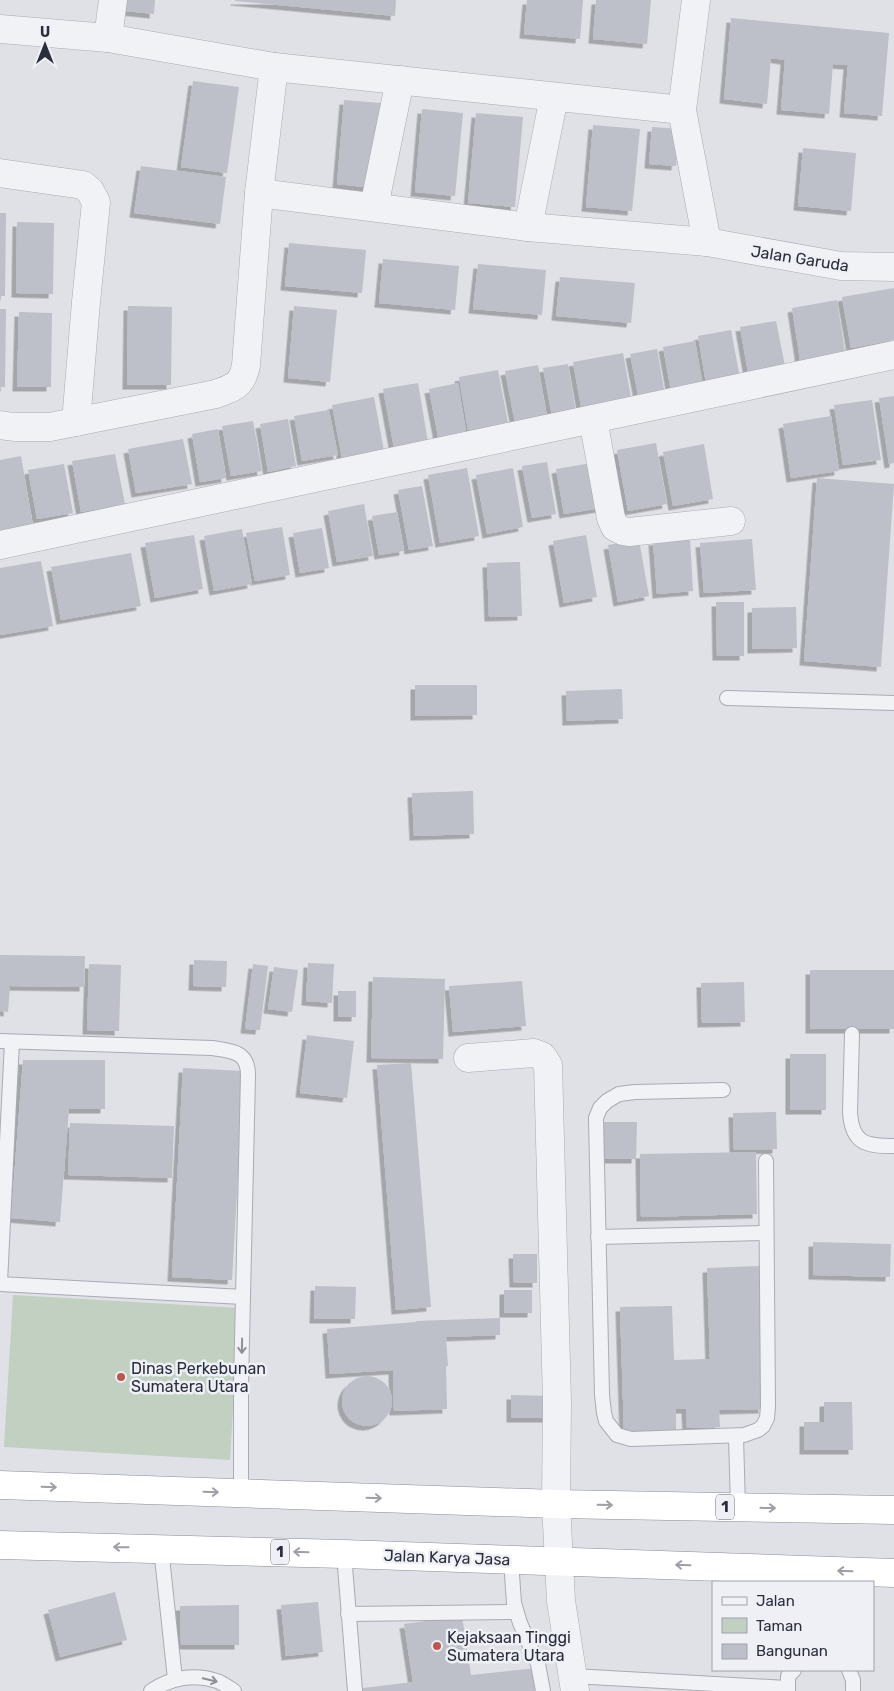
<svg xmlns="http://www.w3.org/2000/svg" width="894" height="1691" viewBox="0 0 894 1691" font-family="Rubik,sans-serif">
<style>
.green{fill:#c2d0c1}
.building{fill:#bdbfc9;filter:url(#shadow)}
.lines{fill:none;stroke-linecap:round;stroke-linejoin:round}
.lane-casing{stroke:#a9abb4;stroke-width:16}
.street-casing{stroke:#a9abb4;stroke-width:29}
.highway-casing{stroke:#888c9c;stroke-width:29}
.lane{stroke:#f1f2f6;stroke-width:14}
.street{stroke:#f1f2f6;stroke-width:28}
.highway{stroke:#fff;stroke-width:28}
.oneway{stroke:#8e9099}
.oneway2{stroke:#9fa0a7}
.poi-dot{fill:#c0554f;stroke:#eef0f5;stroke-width:2}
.labels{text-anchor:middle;stroke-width:5;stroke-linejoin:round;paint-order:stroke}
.shield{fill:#eef0f5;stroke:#656874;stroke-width:1}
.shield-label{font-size:15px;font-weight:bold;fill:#2a2d3c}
.street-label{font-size:16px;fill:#2a2d3c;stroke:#eef0f5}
.poi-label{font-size:16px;fill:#2a2d3c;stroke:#eef0f5;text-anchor:start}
</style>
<defs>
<filter id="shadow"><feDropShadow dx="-4.5" dy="4.5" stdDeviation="0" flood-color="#0004"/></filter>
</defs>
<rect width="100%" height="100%" fill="#dfe1e7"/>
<polygon class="green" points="13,1295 239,1308 230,1460 4,1447"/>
<g class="building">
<polygon points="127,0 155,0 154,14 126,11"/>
<polygon points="235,0 396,0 395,16 235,1"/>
<polygon points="527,0 583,0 580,39 524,34"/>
<polygon points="596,0 651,0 647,44 593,39"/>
<polygon points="731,18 889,33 882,116 844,113 848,65 833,64 829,114 781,110 785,60 771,58 767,104 724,99"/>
<polygon points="193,81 239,87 227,173 181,167"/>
<polygon points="344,100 381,103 374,188 337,184"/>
<polygon points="422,109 463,113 455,196 415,192"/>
<polygon points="476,113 523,117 515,207 468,203"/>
<polygon points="593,125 640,129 632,211 586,207"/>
<polygon points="652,127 680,129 676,166 649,164"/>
<polygon points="803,148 856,153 851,211 798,206"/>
<polygon points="141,166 226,177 220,224 134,213"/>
<polygon points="0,213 6,213 5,296 0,296"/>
<polygon points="17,222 54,223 53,294 16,293"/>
<polygon points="289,243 366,250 362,293 285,286"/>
<polygon points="383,259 459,266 455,310 379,303"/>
<polygon points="478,264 546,270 542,315 473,309"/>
<polygon points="560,277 635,283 631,323 556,316"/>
<polygon points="894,288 894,340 851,348 842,297"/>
<polygon points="837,300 845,352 800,360 792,308"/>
<polygon points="128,306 172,307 171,385 127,385"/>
<polygon points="294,306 337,310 330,382 288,378"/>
<polygon points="0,309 6,309 5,387 0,387"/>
<polygon points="19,312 52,313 51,387 17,387"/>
<polygon points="776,321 786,371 749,378 740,327"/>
<polygon points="731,330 740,378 706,383 698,336"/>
<polygon points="695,341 703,386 671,391 663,347"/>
<polygon points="657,349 665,395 639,400 630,354"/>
<polygon points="623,353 632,403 582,412 573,362"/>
<polygon points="568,364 576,412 552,416 543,368"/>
<polygon points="538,365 547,417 515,423 505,371"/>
<polygon points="498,370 508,423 468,430 459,377"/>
<polygon points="418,383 428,442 394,448 383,389"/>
<polygon points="458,383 467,437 439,442 429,389"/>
<polygon points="894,396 894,463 889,464 879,398"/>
<polygon points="374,397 384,451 342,458 332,405"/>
<polygon points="872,400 881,460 843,465 834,405"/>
<polygon points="329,410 338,455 302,461 294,416"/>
<polygon points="831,416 839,471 791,478 783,424"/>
<polygon points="288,419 296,466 268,472 260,424"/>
<polygon points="253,421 262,471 231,476 222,426"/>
<polygon points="218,429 226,478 200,482 192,434"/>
<polygon points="183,439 192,484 136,493 128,449"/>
<polygon points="656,443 667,504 628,511 617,450"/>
<polygon points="704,444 713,499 673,506 663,452"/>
<polygon points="115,454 125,504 81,512 72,461"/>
<polygon points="21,456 33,526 0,532 0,460"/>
<polygon points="547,462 556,514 532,518 522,466"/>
<polygon points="592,463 601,508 564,514 556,469"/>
<polygon points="64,464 73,513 37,519 28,470"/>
<polygon points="467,468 479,536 440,543 428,475"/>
<polygon points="513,468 523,527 487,534 476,475"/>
<polygon points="817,478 894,484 881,667 804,661"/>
<polygon points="422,486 433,546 409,550 398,490"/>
<polygon points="364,504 373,556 337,562 328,511"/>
<polygon points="397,512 404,551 379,555 372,516"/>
<polygon points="282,527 290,575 255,581 246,533"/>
<polygon points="322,528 329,568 300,573 293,533"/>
<polygon points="242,529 252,584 214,591 204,536"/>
<polygon points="194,535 203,589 155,598 145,543"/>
<polygon points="586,535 597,597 564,603 553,541"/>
<polygon points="690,538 693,591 657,594 653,541"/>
<polygon points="752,539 756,590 704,593 700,543"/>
<polygon points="639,540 649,596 618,602 608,545"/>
<polygon points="131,553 141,606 61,620 51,567"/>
<polygon points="41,561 53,626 0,635 0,568"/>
<polygon points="520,562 522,616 489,617 487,563"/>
<polygon points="716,602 744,602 744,656 717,656"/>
<polygon points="796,607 797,648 752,649 752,608"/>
<polygon points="415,685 477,685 477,715 415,716"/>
<polygon points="622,689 623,719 567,721 566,691"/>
<polygon points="473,791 474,834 414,836 412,793"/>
<polygon points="0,955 85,956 84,987 10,986 8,1012 0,1011"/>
<polygon points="194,960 227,961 226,987 193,986"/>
<polygon points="308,963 334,964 332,1003 306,1001"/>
<polygon points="89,964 121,965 119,1031 87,1030"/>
<polygon points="253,964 268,966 260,1030 245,1029"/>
<polygon points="274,967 298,970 292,1012 268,1009"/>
<rect x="810" y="970" width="84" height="59"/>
<polygon points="373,977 445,979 443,1059 371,1058"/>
<polygon points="522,981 526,1026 453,1032 449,986"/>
<polygon points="744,982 745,1022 702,1023 701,983"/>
<rect x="338" y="991" width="18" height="26"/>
<polygon points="307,1035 354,1041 347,1098 300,1093"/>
<rect x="790" y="1054" width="36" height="56"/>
<polygon points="23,1060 105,1060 105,1109 69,1109 60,1222 11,1218"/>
<polygon points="411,1063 431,1307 396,1310 377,1065"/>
<polygon points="183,1068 244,1071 232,1280 172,1277"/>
<polygon points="776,1112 777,1149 734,1150 733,1113"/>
<polygon points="602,1122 637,1122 636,1159 602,1159"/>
<polygon points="70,1123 174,1126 172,1178 68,1175"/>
<polygon points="756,1152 757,1214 641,1217 640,1154"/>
<polygon points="813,1242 891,1244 890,1277 813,1275"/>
<polygon points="513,1254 537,1254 537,1283 514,1283"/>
<polygon points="759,1266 763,1409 719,1410 720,1427 687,1428 686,1409 676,1409 676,1431 624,1432 620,1307 672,1306 674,1360 710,1359 707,1268"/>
<polygon points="315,1286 356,1287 355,1319 314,1319"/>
<rect x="504" y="1290" width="28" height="23"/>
<polygon points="500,1318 500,1335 446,1337 448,1366 446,1366 447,1409 394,1411 393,1370 330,1374 327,1329 416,1322 416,1321"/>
<circle cx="367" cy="1401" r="25"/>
<polygon points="511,1395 548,1396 548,1418 511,1418"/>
<polygon points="824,1402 852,1402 853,1450 804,1450 804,1422 824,1422"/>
<polygon points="115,1592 127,1640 60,1657 48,1610"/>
<polygon points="318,1602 323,1652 286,1656 281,1605"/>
<polygon points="239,1605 239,1645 181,1645 180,1606"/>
<polygon points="462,1616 471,1675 537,1668 540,1691 363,1691 363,1688 413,1682 404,1624"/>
</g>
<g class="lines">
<g class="lane-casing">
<g id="lane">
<polyline points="727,698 894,703"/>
<path d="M 852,1034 L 850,1112 C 852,1144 866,1146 894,1146"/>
<path d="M 0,1041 L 212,1048 C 231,1051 248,1051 248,1075 L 241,1385 L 241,1493"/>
<polyline points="723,1090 635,1092 619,1094 607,1101 600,1108 596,1118 602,1395 604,1413 606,1421 617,1435 631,1439 744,1435 758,1430 763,1426 767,1418 768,1406 766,1161"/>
<polyline points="598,1237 766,1233"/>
<polyline points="0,1282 12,1042"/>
<polyline points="0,1284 243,1297"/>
<polyline points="736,1437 738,1507"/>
<polyline points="161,1548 175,1679"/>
<polyline points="344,1554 355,1691"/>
<polyline points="511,1560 514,1603 520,1623 538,1664 543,1691"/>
<polyline points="348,1614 516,1612"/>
<polyline points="849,1670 853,1680 853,1691"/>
<polyline points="573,1676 787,1688"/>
<path d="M 151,1691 C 170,1678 194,1673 217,1681 C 223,1683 229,1688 234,1691"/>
<polyline points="788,1691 788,1676 794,1670"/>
</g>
</g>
<g class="street-casing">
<g id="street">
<polyline points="0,29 108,38 274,67 682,110 696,0"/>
<polyline points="108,38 113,0"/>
<polyline points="682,110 707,242"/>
<polyline points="0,173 83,185 90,191 96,202 86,302 76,422"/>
<polyline points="259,193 528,227 707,242 841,266 894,267"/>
<polyline points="374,207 400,80"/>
<polyline points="528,227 554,97"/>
<polyline points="593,419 611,518 615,527 623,531 629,532 731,521"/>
<path d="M 0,425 L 14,427 L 50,427 L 216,394 C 234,387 242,386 246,365 L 259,193 L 274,67"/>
<polyline points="0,545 894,355"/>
<polyline points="468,1058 534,1053 542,1056 548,1065 557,1401 556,1504 561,1601 575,1691"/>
</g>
</g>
<g class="highway-casing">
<g id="highway">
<polyline points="0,1485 556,1504 894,1510"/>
<polyline points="0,1545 344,1554 894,1573"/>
</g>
</g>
<use href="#lane" class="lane"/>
<use href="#street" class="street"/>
<use href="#highway" class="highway"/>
</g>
<defs><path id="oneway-shaft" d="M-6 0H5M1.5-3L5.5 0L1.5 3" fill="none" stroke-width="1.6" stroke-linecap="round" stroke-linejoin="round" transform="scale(1.25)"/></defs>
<g class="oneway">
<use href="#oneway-shaft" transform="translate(242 1346) rotate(91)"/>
<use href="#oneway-shaft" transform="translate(210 1680) rotate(13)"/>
</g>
<g class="oneway2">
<use href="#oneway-shaft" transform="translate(49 1487) rotate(2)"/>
<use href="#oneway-shaft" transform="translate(211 1492) rotate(2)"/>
<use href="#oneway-shaft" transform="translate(374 1498) rotate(2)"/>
<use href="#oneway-shaft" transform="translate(605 1505) rotate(1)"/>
<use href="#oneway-shaft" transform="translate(768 1508) rotate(1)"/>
<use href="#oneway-shaft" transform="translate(121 1547) rotate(-179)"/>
<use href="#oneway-shaft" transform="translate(301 1552) rotate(-178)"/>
<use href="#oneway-shaft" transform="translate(683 1565) rotate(-178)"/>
<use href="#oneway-shaft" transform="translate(845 1571) rotate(-178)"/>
</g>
<g class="poi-dot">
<circle cx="121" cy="1377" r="5"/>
<circle cx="437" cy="1646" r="5"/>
</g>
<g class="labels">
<g class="shield">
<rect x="716" y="1494.5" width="18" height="25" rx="4"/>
<rect x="271" y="1539.5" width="18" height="25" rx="4"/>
</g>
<g class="shield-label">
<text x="725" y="1512">1</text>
<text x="280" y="1557">1</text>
</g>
<g class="street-label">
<text transform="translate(800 258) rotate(9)" y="6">Jalan Garuda</text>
<text transform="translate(447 1557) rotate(2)" y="6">Jalan Karya Jasa</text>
</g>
<g class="poi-label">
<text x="131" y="1374">Dinas Perkebunan<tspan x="131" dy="18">Sumatera Utara</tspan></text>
<text x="447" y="1643">Kejaksaan Tinggi<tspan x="447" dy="18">Sumatera Utara</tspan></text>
</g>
</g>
<rect x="712" y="1581" width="162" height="90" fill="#eef0f5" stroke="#a0a2ab"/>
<rect x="722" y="1597" width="25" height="8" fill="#f1f2f6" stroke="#a0a2ab"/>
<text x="756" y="1606" font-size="15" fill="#2a2d3c">Jalan</text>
<rect x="722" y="1618" width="25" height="15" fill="#c2d0c1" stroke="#a0a2ab"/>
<text x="756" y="1631" font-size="15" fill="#2a2d3c">Taman</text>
<rect x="722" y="1644" width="25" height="15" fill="#bdbfc9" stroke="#a0a2ab"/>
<text x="756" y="1656" font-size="15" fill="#2a2d3c">Bangunan</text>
<g transform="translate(45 45)" stroke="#eef0f5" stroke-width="4" paint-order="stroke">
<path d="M0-4L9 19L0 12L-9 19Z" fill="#2a2d3c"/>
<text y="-8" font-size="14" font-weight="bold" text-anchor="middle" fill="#2a2d3c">U</text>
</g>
</svg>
